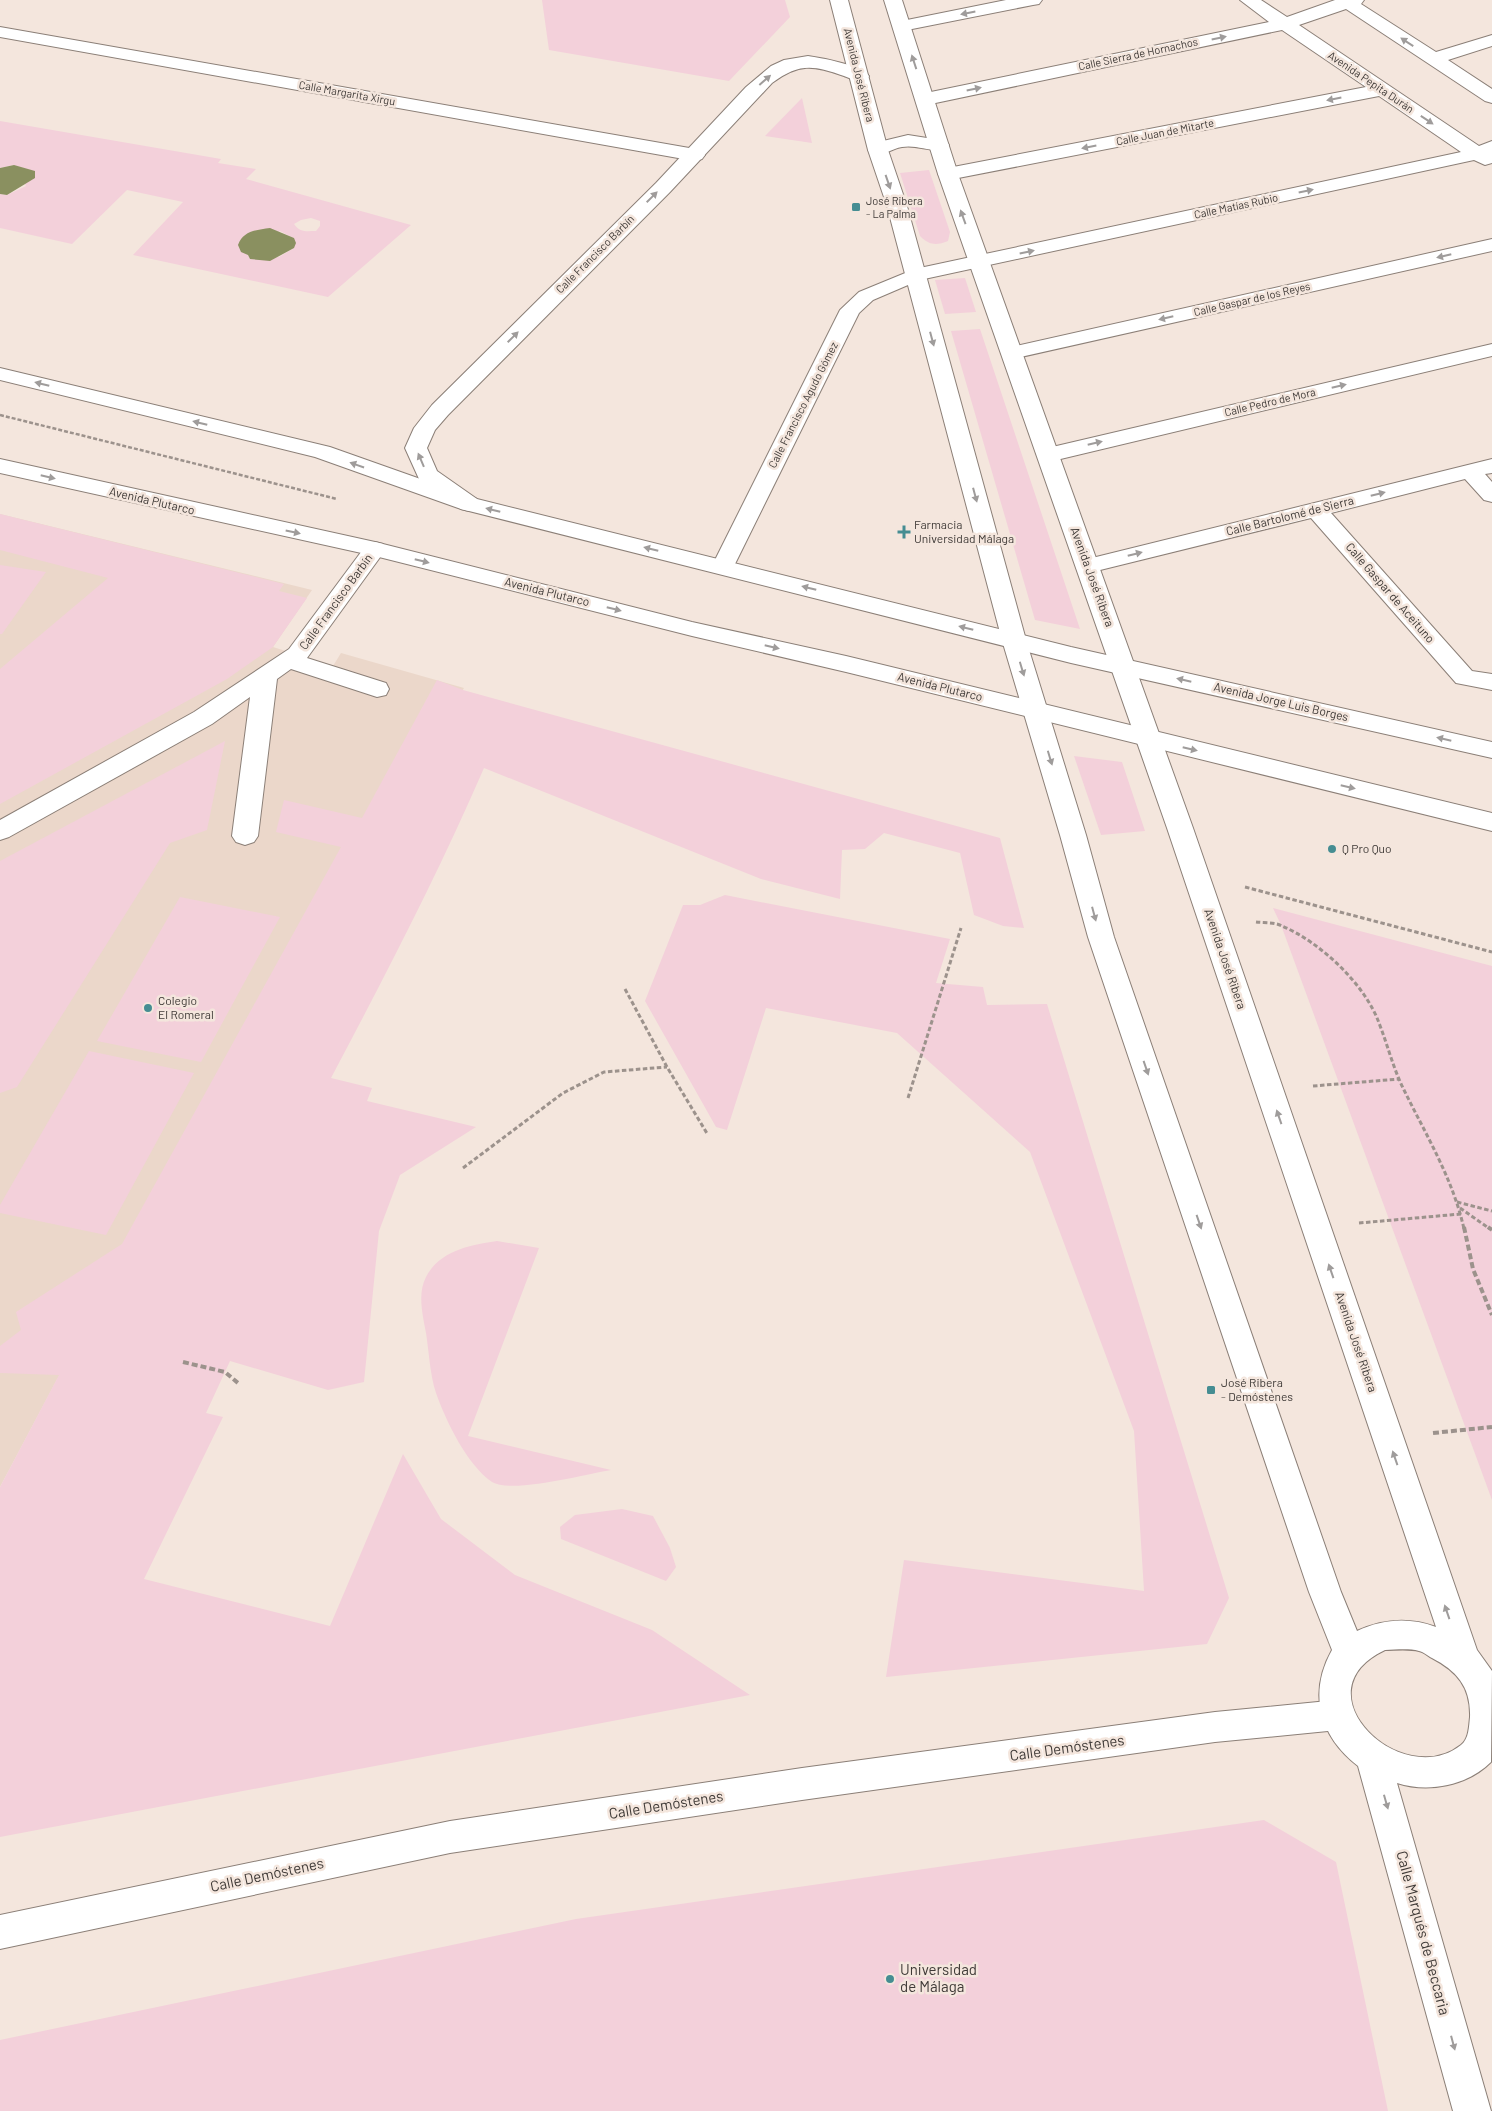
<svg xmlns="http://www.w3.org/2000/svg" width="1492" height="2111" viewBox="0 0 1492 2111" font-family="Barlow,sans-serif">
<style>
.built{fill:#ebd7ca}
.green{fill:#f3d0da;fill-rule:evenodd}
.water{fill:#8a9060}
.lines{fill:none;stroke-linecap:round;stroke-linejoin:round}
.service-casing{stroke:#8b7f77;stroke-width:2}
.pedestrian-casing{stroke:#8b7f77;stroke-width:2}
.minor-casing{stroke:#8b7f77;stroke-width:2}
.tertiary-casing{stroke:#8b7f77;stroke-width:2}
.secondary-casing{stroke:#8b7f77;stroke-width:2}
.path-far2{stroke:#9c928c;stroke-width:2.5;stroke-dasharray:4 2;stroke-linecap:butt}
.path-far1{stroke:#9c928c;stroke-width:3;stroke-dasharray:4.5 2.5;stroke-linecap:butt}
.path{stroke:#9c928c;stroke-width:4;stroke-dasharray:6 3;stroke-linecap:butt}
.service{fill:#fff;fill-rule:evenodd}
.pedestrian{fill:#fff;fill-rule:evenodd}
.minor{fill:#fff;fill-rule:evenodd}
.tertiary{fill:#fff;fill-rule:evenodd}
.secondary{fill:#fff;fill-rule:evenodd}
.oneway{fill:#9f9c9b}
.poi-dot{fill:#458d92;stroke:#f4e6dd;stroke-width:2}
.labels{text-anchor:middle;stroke-width:5;stroke-linejoin:round;paint-order:stroke}
.far-street-label{font-size:11px;fill:#3f3a37;stroke:#f4e6dd}
.far-poi-label{font-size:11px;fill:#3f3a37;stroke:#f4e6dd;text-anchor:start}
.street-label{font-size:12px;fill:#3f3a37;stroke:#f4e6dd}
.poi-label{font-size:12px;fill:#3f3a37;stroke:#f4e6dd;text-anchor:start}
.near-street-label{font-size:15px;fill:#3f3a37;stroke:#f4e6dd}
.near-poi-label{font-size:15px;fill:#3f3a37;stroke:#f4e6dd;text-anchor:start}
</style>
<rect width="100%" height="100%" fill="#f4e6dd"/>
<polygon class="built" points="0,514 312,590 273,647 333,666 341,653 464,688 115,1270 0,1487"/>
<g class="green">
<polygon points="542,0 785,0 790,17 729,81 549,50"/>
<polygon points="802,98 812,143 765,136"/>
<path d="M 0,121 L 221,159 L 218,163 L 256,169 L 246,179 L 411,225 L 328,297 L 133,255 L 183,202 L 127,190 L 72,244 L 0,228 L 0,194 L 7,195 L 26,186 L 14,165 L 0,168 ZM 311,218 L 320,221 L 320,226 L 316,231 C 307,231 300,233 294,224 L 301,220 ZM 280,231 L 293,238 L 294,248 L 279,257 L 250,259 L 248,255 Z"/>
<path d="M 929,170 L 950,232 L 948,241 C 936,246 929,245 920,236 L 900,173 Z"/>
<polygon points="965,278 976,312 945,314 935,280"/>
<polygon points="980,329 1080,629 1035,620 951,331"/>
<polygon points="0,514 284,584 279,591 307,598 273,647 227,679 0,804 0,669 108,578 0,550"/>
<polygon points="0,565 46,572 2,634 0,634"/>
<path d="M 437,680 L 463,690 L 1000,838 L 1024,928 L 1003,926 L 974,915 L 960,853 L 884,833 L 865,849 L 842,850 L 840,899 L 761,879 L 484,768 C 438,874 385,976 331,1078 L 372,1088 L 367,1101 L 476,1127 L 400,1175 L 379,1231 L 364,1382 L 328,1390 L 230,1361 L 206,1413 L 223,1417 L 144,1579 L 330,1626 L 403,1454 L 441,1519 L 515,1575 L 652,1630 L 750,1695 L 0,1837 L 0,1487 L 59,1375 L 0,1373 L 0,1346 L 21,1330 L 16,1312 L 122,1244 L 341,847 L 276,832 L 284,800 L 362,818 Z"/>
<polygon points="225,741 207,830 170,843 17,1087 0,1093 0,861"/>
<polygon points="1074,756 1122,762 1145,831 1101,835"/>
<polygon points="725,895 950,939 936,983 983,987 987,1005 1047,1004 1229,1598 1207,1644 886,1677 904,1560 1144,1591 1134,1431 1030,1152 897,1033 766,1008 727,1130 716,1127 645,1001 683,905 700,905"/>
<polygon points="180,897 280,917 201,1062 97,1041"/>
<polygon points="1273,908 1492,966 1492,1500 1281,925"/>
<polygon points="89,1051 194,1073 106,1235 0,1213 0,1205"/>
<path d="M 497,1241 L 539,1248 L 468,1436 L 611,1470 C 587,1474 512,1494 492,1482 C 467,1465 446,1421 436,1393 C 430,1375 429,1352 426,1333 C 423,1316 417,1294 426,1277 C 440,1250 471,1245 497,1241 Z"/>
<polygon points="622,1509 653,1516 670,1548 676,1567 666,1581 561,1539 560,1527 575,1515"/>
<polygon points="1264,1820 1336,1862 1388,2111 0,2111 0,2040 576,1919"/>
</g>
<g class="water">
<polygon points="14,165 35,171 35,178 7,195 0,194 0,168"/>
<path d="M 270,228 L 294,238 L 296,243 L 294,248 L 270,261 L 250,259 L 248,255 L 241,252 L 238,245 C 243,231 256,230 270,228 Z"/>
</g>
<g class="lines">
<g class="service-casing">
<polygon id="service" points="375,542 383,544 386,549 307,658 386,683 389,689 386,695 377,697 291,669 277,679 258,836 254,842 245,845 236,842 232,836 250,697 212,724 9,837 0,840 0,820 194,712 289,649 367,544"/>
</g>
<g class="pedestrian-casing">
<g id="pedestrian">
<polygon points="0,27 695,149 702,151 705,155 702,159 695,161 0,37"/>
<polygon points="915,269 922,271 925,275 922,279 873,300 859,313 734,566 731,571 723,573 715,571 712,566 840,310 859,292"/>
</g>
</g>
<g class="minor-casing">
<g id="minor">
<polygon points="1006,0 1042,0 1039,4 1033,5 902,31 896,30 893,26 896,22 902,21"/>
<polygon points="1240,0 1261,0 1287,17 1335,0 1364,0 1361,4 1436,52 1492,35 1492,46 1448,60 1492,89 1492,103 1485,101 1346,9 1299,25 1479,146 1492,141 1492,163 1485,165 1474,160 915,281 908,279 905,275 908,271 915,269 1461,152 1379,96 948,180 941,178 938,174 941,170 948,168 1366,87 1282,30 926,105 919,103 917,99 919,95 926,93 1269,22"/>
<path d="M 808,56 C 822,58 861,65 869,76 L 867,80 C 858,82 852,79 844,76 C 813,65 799,63 772,83 L 670,192 L 448,415 L 435,430 L 427,448 L 437,471 L 477,499 L 480,504 L 477,509 L 469,511 L 461,509 L 419,479 L 405,448 L 414,428 L 432,405 L 656,183 L 746,87 L 771,66 L 784,60 Z"/>
<path d="M 908,135 L 946,141 L 949,145 L 946,149 C 931,153 917,144 902,147 C 890,149 883,157 871,154 L 868,150 L 879,142 Z"/>
<polygon points="1492,239 1492,251 1012,359 1005,357 1001,353 1005,349 1012,347"/>
<polygon points="1492,344 1492,356 1048,462 1040,460 1037,455 1040,450 1048,448"/>
<polygon points="1492,459 1492,473 1485,474 1492,482 1492,502 1484,500 1465,479 1331,513 1472,671 1492,674 1492,690 1456,683 1311,518 1088,573 1080,571 1077,566 1080,561 1088,559"/>
<polygon points="1338,1700 1350,1704 1355,1715 1350,1726 1338,1730 1215,1742 802,1800 450,1853 0,1949 0,1915 450,1821 802,1768 1215,1712"/>
</g>
</g>
<g class="tertiary-casing">
<path id="tertiary" d="M 830,0 L 848,0 L 888,150 L 907,206 L 1026,640 L 1086,835 L 1114,937 L 1341,1592 L 1357,1631 C 1383,1619 1409,1617 1436,1627 L 1167,828 L 938,174 L 884,0 L 902,0 L 958,174 L 1193,828 L 1477,1650 L 1492,1671 L 1491,1762 C 1467,1786 1428,1793 1397,1783 L 1491,2111 L 1453,2111 L 1358,1766 C 1319,1736 1308,1693 1332,1650 L 1309,1592 L 1088,937 L 1060,835 L 1002,640 L 887,206 L 868,150 ZM 1385,1650 C 1395,1650 1408,1648 1419,1651 C 1424,1652 1428,1656 1432,1658 C 1457,1671 1471,1687 1470,1717 C 1469,1726 1469,1739 1461,1745 C 1402,1792 1296,1692 1385,1650 Z"/>
</g>
<g class="secondary-casing">
<g id="secondary">
<polygon points="0,368 330,447 477,499 1071,647 1492,742 1492,758 1071,663 461,509 315,457 0,380"/>
<polygon points="0,459 375,542 692,622 846,656 1492,813 1492,831 846,672 692,636 375,556 0,473"/>
</g>
</g>
<polyline class="path-far2" points="0,415 337,499"/>
<g class="path-far1">
<polyline points="1245,887 1492,952"/>
<path d="M 1256,922 C 1264,923 1275,922 1282,926 C 1320,942 1365,984 1379,1023 C 1388,1046 1393,1068 1404,1090 C 1426,1135 1453,1179 1464,1229"/>
<polyline points="625,989 667,1067 708,1135"/>
<polyline points="1313,1086 1399,1079"/>
<polyline points="908,1098 961,928"/>
<polyline points="463,1168 563,1093 604,1072 667,1067"/>
<polyline points="1457,1202 1492,1211"/>
<polyline points="1460,1208 1490,1229"/>
<polyline points="1359,1223 1461,1214"/>
</g>
<g class="path">
<polyline points="1464,1227 1473,1269 1492,1315"/>
<polyline points="1488,1227 1492,1230"/>
<polyline points="183,1362 225,1372 238,1383"/>
<polyline points="1433,1433 1492,1427"/>
</g>
<use href="#service" class="service"/>
<use href="#pedestrian" class="pedestrian"/>
<use href="#minor" class="minor"/>
<use href="#tertiary" class="tertiary"/>
<use href="#secondary" class="secondary"/>
</g>
<defs><path id="oneway-solid" d="M-6-.8H1V-3.2L6.5 0L1 3.2V.8H-6Z" transform="scale(1.25)"/></defs>
<g class="oneway">
<use href="#oneway-solid" transform="translate(968 13) rotate(169)"/>
<use href="#oneway-solid" transform="translate(1219 38) rotate(-12)"/>
<use href="#oneway-solid" transform="translate(1407 42) rotate(-147)"/>
<use href="#oneway-solid" transform="translate(914 62) rotate(-108)"/>
<use href="#oneway-solid" transform="translate(765 80) rotate(-41)"/>
<use href="#oneway-solid" transform="translate(974 89) rotate(-12)"/>
<use href="#oneway-solid" transform="translate(1334 99) rotate(169)"/>
<use href="#oneway-solid" transform="translate(1427 120) rotate(34)"/>
<use href="#oneway-solid" transform="translate(1089 147) rotate(169)"/>
<use href="#oneway-solid" transform="translate(888 182) rotate(71)"/>
<use href="#oneway-solid" transform="translate(1306 191) rotate(-12)"/>
<use href="#oneway-solid" transform="translate(652 197) rotate(-45)"/>
<use href="#oneway-solid" transform="translate(963 217) rotate(-110)"/>
<use href="#oneway-solid" transform="translate(1027 252) rotate(-12)"/>
<use href="#oneway-solid" transform="translate(1444 256) rotate(167)"/>
<use href="#oneway-solid" transform="translate(1166 318) rotate(167)"/>
<use href="#oneway-solid" transform="translate(513 337) rotate(-45)"/>
<use href="#oneway-solid" transform="translate(932 339) rotate(75)"/>
<use href="#oneway-solid" transform="translate(42 384) rotate(-166)"/>
<use href="#oneway-solid" transform="translate(1339 386) rotate(-13)"/>
<use href="#oneway-solid" transform="translate(200 423) rotate(-166)"/>
<use href="#oneway-solid" transform="translate(1095 443) rotate(-13)"/>
<use href="#oneway-solid" transform="translate(421 460) rotate(-113)"/>
<use href="#oneway-solid" transform="translate(357 465) rotate(-161)"/>
<use href="#oneway-solid" transform="translate(48 477) rotate(13)"/>
<use href="#oneway-solid" transform="translate(1378 494) rotate(-14)"/>
<use href="#oneway-solid" transform="translate(975 495) rotate(75)"/>
<use href="#oneway-solid" transform="translate(493 510) rotate(-166)"/>
<use href="#oneway-solid" transform="translate(293 532) rotate(12)"/>
<use href="#oneway-solid" transform="translate(651 549) rotate(-166)"/>
<use href="#oneway-solid" transform="translate(1135 554) rotate(-14)"/>
<use href="#oneway-solid" transform="translate(422 561) rotate(14)"/>
<use href="#oneway-solid" transform="translate(809 588) rotate(-166)"/>
<use href="#oneway-solid" transform="translate(614 609) rotate(14)"/>
<use href="#oneway-solid" transform="translate(966 628) rotate(-166)"/>
<use href="#oneway-solid" transform="translate(772 647) rotate(13)"/>
<use href="#oneway-solid" transform="translate(1022 669) rotate(73)"/>
<use href="#oneway-solid" transform="translate(1184 680) rotate(-167)"/>
<use href="#oneway-solid" transform="translate(1444 739) rotate(-167)"/>
<use href="#oneway-solid" transform="translate(1190 749) rotate(13)"/>
<use href="#oneway-solid" transform="translate(1050 758) rotate(73)"/>
<use href="#oneway-solid" transform="translate(1348 787) rotate(13)"/>
<use href="#oneway-solid" transform="translate(1094 914) rotate(75)"/>
<use href="#oneway-solid" transform="translate(1146 1068) rotate(71)"/>
<use href="#oneway-solid" transform="translate(1279 1117) rotate(-109)"/>
<use href="#oneway-solid" transform="translate(1199 1222) rotate(71)"/>
<use href="#oneway-solid" transform="translate(1331 1271) rotate(-109)"/>
<use href="#oneway-solid" transform="translate(1395 1458) rotate(-109)"/>
<use href="#oneway-solid" transform="translate(1447 1612) rotate(-109)"/>
<use href="#oneway-solid" transform="translate(1386 1802) rotate(74)"/>
<use href="#oneway-solid" transform="translate(1453 2043) rotate(75)"/>
</g>
<g class="poi-dot">
<rect x="851" y="202" width="10" height="10" rx="2.5"/>
<path d="M901.5 524.5h5v5h5v5h-5v5h-5v-5h-5v-5h5z"/>
<circle cx="1332" cy="849" r="5"/>
<circle cx="148" cy="1008" r="5"/>
<rect x="1206" y="1385" width="10" height="10" rx="2.5"/>
<circle cx="890" cy="1979" r="5"/>
</g>
<g class="labels">
<g class="far-street-label">
<text transform="translate(1138 54) rotate(-12)" y="4">Calle Sierra de Hornachos</text>
<text transform="translate(859 75) rotate(76)" y="4">Avenida José Ribera</text>
<text transform="translate(1371 82) rotate(34)" y="4">Avenida Pepita Durán</text>
<text transform="translate(347 93) rotate(10)" y="4">Calle Margarita Xirgu</text>
<text transform="translate(1165 132) rotate(-11)" y="4">Calle Juan de Mitarte</text>
<text transform="translate(1236 206) rotate(-12)" y="4">Calle Matías Rubio</text>
<text transform="translate(595 254) rotate(-45)" y="4">Calle Francisco Barbín</text>
<text transform="translate(1252 299) rotate(-13)" y="4">Calle Gaspar de los Reyes</text>
<text transform="translate(1270 402) rotate(-13)" y="4">Calle Pedro de Mora</text>
<text transform="translate(803 405) rotate(-63)" y="4">Calle Francisco Agudo Gómez</text>
</g>
<g class="far-poi-label">
<text x="866" y="205">José Ribera<tspan x="866" dy="13">- La Palma</tspan></text>
</g>
<g class="street-label">
<text transform="translate(152 501) rotate(13)" y="4">Avenida Plutarco</text>
<text transform="translate(1290 516) rotate(-14)" y="4">Calle Bartolomé de Sierra</text>
<text transform="translate(1092 577) rotate(70)" y="4">Avenida José Ribera</text>
<text transform="translate(547 592) rotate(14)" y="4">Avenida Plutarco</text>
<text transform="translate(1390 593) rotate(49)" y="4">Calle Gaspar de Aceituno</text>
<text transform="translate(336 602) rotate(-54)" y="4">Calle Francisco Barbín</text>
<text transform="translate(940 687) rotate(14)" y="4">Avenida Plutarco</text>
<text transform="translate(1281 702) rotate(13)" y="4">Avenida Jorge Luis Borges</text>
<text transform="translate(1225 959) rotate(71)" y="4">Avenida José Ribera</text>
<text transform="translate(1356 1342) rotate(71)" y="4">Avenida José Ribera</text>
</g>
<g class="poi-label">
<text x="914" y="529">Farmacia<tspan x="914" dy="14">Universidad Málaga</tspan></text>
<text x="1342" y="853">Q Pro Quo</text>
<text x="158" y="1005">Colegio<tspan x="158" dy="14">El Romeral</tspan></text>
<text x="1221" y="1387">José Ribera<tspan x="1221" dy="14">- Demóstenes</tspan></text>
</g>
<g class="near-street-label">
<text transform="translate(1067 1748) rotate(-8)" y="5">Calle Demóstenes</text>
<text transform="translate(666 1805) rotate(-9)" y="5">Calle Demóstenes</text>
<text transform="translate(267 1875) rotate(-12)" y="5">Calle Demóstenes</text>
<text transform="translate(1423 1933) rotate(75)" y="5">Calle Marqués de Beccaria</text>
</g>
<g class="near-poi-label">
<text x="900" y="1975">Universidad<tspan x="900" dy="17">de Málaga</tspan></text>
</g>
</g>
</svg>
